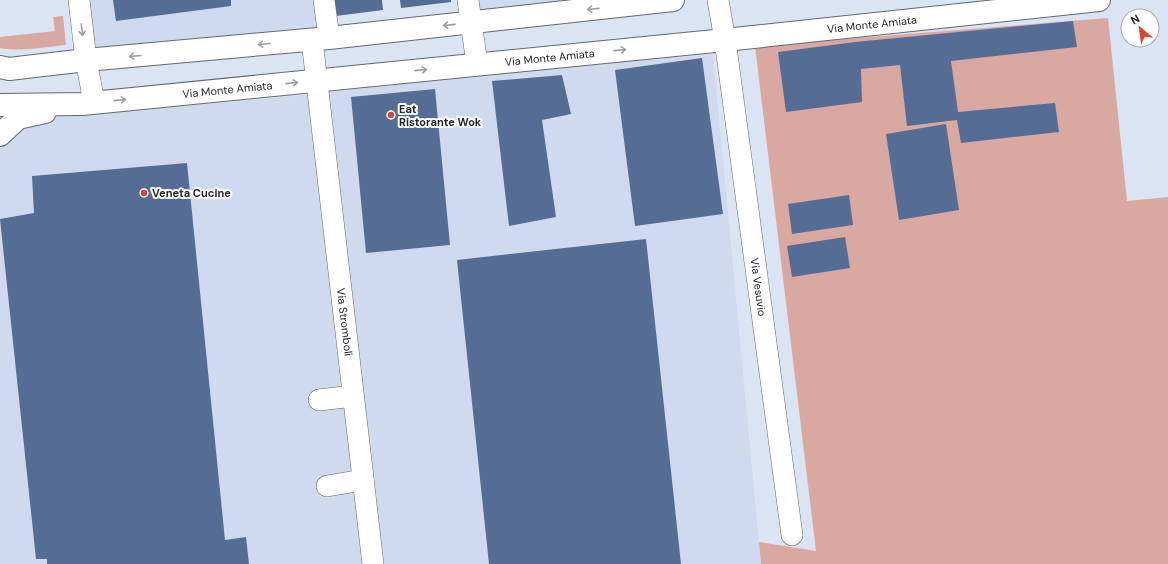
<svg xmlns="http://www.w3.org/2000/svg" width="1168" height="564" viewBox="0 0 1168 564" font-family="'DM Sans',sans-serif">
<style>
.built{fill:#cfdaef}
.green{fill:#d9a9a1}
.building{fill:#556c95}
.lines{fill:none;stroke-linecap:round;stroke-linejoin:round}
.minor-casing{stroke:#616874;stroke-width:22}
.major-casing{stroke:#616874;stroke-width:24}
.minor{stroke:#fff;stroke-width:21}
.major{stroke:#fff;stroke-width:22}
.oneway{stroke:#9c9da0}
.poi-dot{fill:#d4463a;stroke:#fff;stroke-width:1.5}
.labels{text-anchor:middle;stroke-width:4;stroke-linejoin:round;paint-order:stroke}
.street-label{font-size:11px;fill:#23262b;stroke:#fff}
.poi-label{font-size:11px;font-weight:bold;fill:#23262b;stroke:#fff;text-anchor:start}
</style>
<rect width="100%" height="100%" fill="#dbe4f2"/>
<g class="built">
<polygon points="79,0 324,0 329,38 86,60"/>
<polygon points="468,0 673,0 471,23"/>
<polygon points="713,55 761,564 0,564 0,149 7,139 18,130 33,124 65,116 318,94 476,71"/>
</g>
<g class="green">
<path d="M 63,16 L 66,45 C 45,47 21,52 0,48 L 0,37 L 55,31 L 53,17 Z"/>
<polygon points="1108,18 1127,201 1168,197 1168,564 761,564 759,542 816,551 755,46"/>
</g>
<g class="building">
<polygon points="113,0 231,0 231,6 116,21"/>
<polygon points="334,0 382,0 383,10 336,16"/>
<polygon points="400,0 451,0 451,2 401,8"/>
<polygon points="1073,21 1077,47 951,61 958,112 1055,103 1059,132 961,143 957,120 907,126 900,65 861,69 862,102 786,112 778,52 855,42"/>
<polygon points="702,58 723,214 635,226 615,70"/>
<polygon points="562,75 571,114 542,120 556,217 509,226 492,81"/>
<polygon points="435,89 450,245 366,253 351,97"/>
<polygon points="946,124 959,210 899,220 886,134"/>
<polygon points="187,163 225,540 246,537 249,564 47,564 47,559 36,559 0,219 34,213 32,176"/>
<polygon points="849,195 853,225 792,234 788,204"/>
<polygon points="845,237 850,268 792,277 787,246"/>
<polygon points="646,239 681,564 489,564 457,260"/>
</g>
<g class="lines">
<g class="minor-casing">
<g id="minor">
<polyline points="79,0 86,60 94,102"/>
<polyline points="324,0 329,38"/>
<polyline points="468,0 477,64"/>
<path id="s1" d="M 718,0 L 725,40 L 792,535"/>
<path id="s2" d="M 312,40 L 373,564"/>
<polyline points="319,400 353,396"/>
<polyline points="327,486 363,480"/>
</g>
</g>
<g class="major-casing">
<g id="major">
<polyline points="0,67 9,69 86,60 329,38 673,0"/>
<path id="s3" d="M 0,105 L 82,104 L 725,40 L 1099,0"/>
<polyline points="0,135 18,118 45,112"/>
</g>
</g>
<use href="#minor" class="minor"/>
<use href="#major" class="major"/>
</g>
<defs><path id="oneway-shaft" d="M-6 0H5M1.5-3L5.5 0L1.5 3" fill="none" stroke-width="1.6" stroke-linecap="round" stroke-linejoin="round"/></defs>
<g class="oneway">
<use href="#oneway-shaft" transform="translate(593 9) rotate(173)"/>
<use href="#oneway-shaft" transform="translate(449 25) rotate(174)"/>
<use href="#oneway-shaft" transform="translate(82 30) rotate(83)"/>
<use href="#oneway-shaft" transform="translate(264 44) rotate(175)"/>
<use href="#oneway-shaft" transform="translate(620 50) rotate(-6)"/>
<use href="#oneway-shaft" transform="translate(135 56) rotate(175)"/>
<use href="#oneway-shaft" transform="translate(421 70) rotate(-6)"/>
<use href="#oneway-shaft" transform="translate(292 83) rotate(-6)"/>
<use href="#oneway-shaft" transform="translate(120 100) rotate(-6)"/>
</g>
<g class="poi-dot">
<circle cx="391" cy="115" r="4"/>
<circle cx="144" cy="193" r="4"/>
</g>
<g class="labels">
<g class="street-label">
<text dy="4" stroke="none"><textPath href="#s3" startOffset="876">Via Monte Amiata</textPath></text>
<text dy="4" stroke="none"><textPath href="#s3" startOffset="552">Via Monte Amiata</textPath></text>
<text dy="4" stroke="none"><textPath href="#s3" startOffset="228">Via Monte Amiata</textPath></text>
<text dy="4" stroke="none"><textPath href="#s1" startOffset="290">Via Vesuvio</textPath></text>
<text dy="4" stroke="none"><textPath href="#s2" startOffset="284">Via Stromboli</textPath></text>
</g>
<g class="poi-label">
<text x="399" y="113">Eat<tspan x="399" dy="13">Ristorante Wok</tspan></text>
<text x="152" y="197">Veneta Cucine</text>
</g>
</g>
<g transform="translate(1140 28) rotate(331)"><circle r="19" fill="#ffffff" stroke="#a7a8aa"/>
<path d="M0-3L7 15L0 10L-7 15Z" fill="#d4463a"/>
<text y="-6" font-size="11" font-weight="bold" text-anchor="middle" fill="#23262b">N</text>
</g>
</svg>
